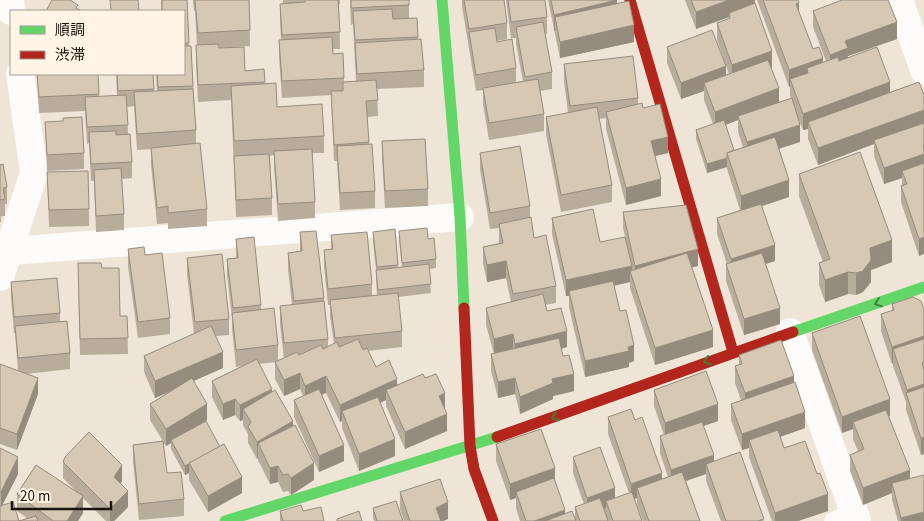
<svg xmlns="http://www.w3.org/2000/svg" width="924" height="521" viewBox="0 0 924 521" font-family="'Source Sans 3','Noto Sans JP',sans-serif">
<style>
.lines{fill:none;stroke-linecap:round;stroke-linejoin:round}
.lane{stroke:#fcfbf9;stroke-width:19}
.street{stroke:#fcfbf9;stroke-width:28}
.fast{stroke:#63d668;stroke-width:11}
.jam{stroke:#b3261e;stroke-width:11}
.wall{fill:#b8ac9a;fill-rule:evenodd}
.shaded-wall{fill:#968c7d}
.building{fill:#d6c8b3;stroke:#968c7d}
.oneway{stroke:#427f3f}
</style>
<rect width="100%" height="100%" fill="#eee5d7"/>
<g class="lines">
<polyline class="lane" points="834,521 854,513"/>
<g class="street">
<polyline points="10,0 11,11"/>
<polyline points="899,0 924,70"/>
<polyline points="10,251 460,217"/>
<polyline points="0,277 34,173 20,74"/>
<polyline points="790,332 857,521"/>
</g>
<g class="fast">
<polyline points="442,0 460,217 464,308"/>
<polyline points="793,332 924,287"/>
<polyline points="225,521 497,437"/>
</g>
<g class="jam">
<polyline points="630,0 733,352"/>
<polyline points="464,308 470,446 474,469 493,521"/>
<polyline points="497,437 793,332"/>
</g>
</g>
<g class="wall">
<polygon points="161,0 187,0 189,46 191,46 196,130 196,144 207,209 207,226 168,229 168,223 157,224 151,165 151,149 137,150 134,106 127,107 128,134 132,162 132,178 122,179 124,214 124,230 96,232 94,181 91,181 89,143 87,144 85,111 39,113 37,74 98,74 99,97 117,96 116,74 153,74 154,91 157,91 156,74 184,74 184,11 161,11"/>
<polygon points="193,0 249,0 250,46 219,48 245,71 264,69 265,84 277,107 324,136 324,153 312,153 315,202 315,218 278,221 274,168 274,155 270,156 272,198 272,215 236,217 231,100 198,102 196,62 196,45 197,45 195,11 194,11"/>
<polygon points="283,0 340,0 340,4 339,4 340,49 333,49 333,54 343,53 344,82 356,81 353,24 351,25 350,0 409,0 409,19 417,18 418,39 424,70 424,87 377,89 378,116 367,117 369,144 375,191 375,208 340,210 337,161 334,161 331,95 282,98 279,57 279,40 281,40 280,20 280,4 283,4"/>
<polygon points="462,0 504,0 507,23 507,39 497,41 516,68 516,82 523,81 516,44 516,38 511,38 506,0 545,0 547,17 547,34 545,34 552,72 552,89 540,91 544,114 544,131 489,140 483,104 483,90 476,91 462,6"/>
<polygon points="548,0 617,0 617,3 634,42 560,58"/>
<path d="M 685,0 L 755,0 L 755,3 L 772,67 L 771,68 L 779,102 L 791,98 L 790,96 L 790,86 L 789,87 L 757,0 L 798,0 L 799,13 L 813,49 L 823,62 L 826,61 L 813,27 L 813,11 L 897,39 L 848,56 L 848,58 L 890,92 L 919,82 L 919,256 L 901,202 L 901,186 L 902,185 L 902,178 L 884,184 L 874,156 L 874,144 L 818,165 L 808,139 L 808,129 L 803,130 L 795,110 L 800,142 L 779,148 L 789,197 L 762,206 L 775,261 L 765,264 L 780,324 L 744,335 L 726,281 L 726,264 L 727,264 L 717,234 L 717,218 L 740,210 L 727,169 L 727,167 L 707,173 L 696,139 L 696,130 L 713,124 L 704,100 L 704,91 L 681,99 L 667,63 L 667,47 L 726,75 L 729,74 L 717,40 L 717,23 L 729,18 L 729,17 L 696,29 ZM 738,120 L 738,132 L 743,147 L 734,150 L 725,125 Z"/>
<polygon points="564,64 638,98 638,104 643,108 668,153 655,156 661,196 626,205 606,129 606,118 599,119 612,185 612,202 561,212 546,134 546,117 568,113 564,81"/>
<polygon points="45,122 84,153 84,169 47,171"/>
<polygon points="382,141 428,189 428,206 385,208 382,158"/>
<polygon points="480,153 530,206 530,217 534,238 556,286 556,303 545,305 547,311 567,347 561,349 574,391 553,396 553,399 520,414 515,394 498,398 491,371 491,354 494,354 486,325 486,308 511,302 506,278 487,282 483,263 483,247 499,243 499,228 490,229 480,169"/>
<polygon points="0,165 7,187 7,204 5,204 5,216 1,216 1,222 0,222"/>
<polygon points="47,172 89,209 89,226 49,227"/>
<polygon points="799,174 892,262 871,270 871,282 863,292 856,295 848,294 825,302 819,285 819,263 823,262 799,196"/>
<polygon points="623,212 698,266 692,267 713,347 655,365 630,288 630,282 614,286 620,311 634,361 629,363 629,367 585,377 569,307 569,296 566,296 552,234 552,218 600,242 626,240 623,228"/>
<polygon points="395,229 398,267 402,267 399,240 399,231 428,239 436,259 436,268 429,269 431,293 398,297 402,331 402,347 368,351 376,367 397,385 425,378 445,410 447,431 405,449 386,406 386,400 380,403 395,456 359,471 342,428 342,421 340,422 326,393 322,394 344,461 319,472 294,417 294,400 303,396 300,389 284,396 275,379 275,362 276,362 259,364 272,392 293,426 314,480 291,495 288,491 283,492 278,482 270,484 258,460 258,458 257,459 248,443 248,434 243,425 243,420 240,421 235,415 223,420 212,397 212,381 242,366 236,367 232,329 232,318 227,275 227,259 236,258 236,239 261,305 261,310 278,345 278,361 284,359 280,323 280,306 292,305 288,269 288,253 300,251 300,232 324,298 328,339 328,346 334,344 330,316 330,305 328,305 324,267 324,250 331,249 331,235 372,284 372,296 377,295 376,279 376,270 373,241 373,232"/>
<polygon points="128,249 145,255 170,318 170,334 138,338 128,266"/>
<polygon points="187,258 229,319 229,335 216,336 223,368 193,381 207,420 206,421 242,493 208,512 189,480 189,473 185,475 171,449 171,443 166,446 163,442 167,473 184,499 184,516 139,520 133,461 133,445 163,441 150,420 150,404 173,390 155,398 144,372 144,356 194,334 187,274"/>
<polygon points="102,268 120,316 127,316 128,354 80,355 78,280"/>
<polygon points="11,282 60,313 60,322 70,353 70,369 26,374 38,394 17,450 0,444 0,364 18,371 15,333 14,333 11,298"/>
<polygon points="892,304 924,309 924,458 924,454 921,455 906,410 906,402 893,366 893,363 892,364 881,331 881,314 892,311"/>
<polygon points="812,333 890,416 889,416 924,521 898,521 892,500 892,493 863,505 850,471 850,455 858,451 853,439 853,429 842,433 812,350"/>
<polygon points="739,355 794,382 805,428 780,437 784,448 828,511 798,521 772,521 749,457 749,448 742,450 731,420 731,404 741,400 735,383 735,366 739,365"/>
<polygon points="654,390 718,421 703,426 714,462 764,521 721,521 706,481 706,474 686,481 700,521 643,521 637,505 637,498 634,499 642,521 520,521 516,508 516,498 510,500 496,461 496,444 555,481 565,514 575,519 575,507 584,504 573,473 573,457 615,498 629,493 608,434 608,417 635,420 662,479 668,477 660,453 660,436 664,435 654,406"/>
<polygon points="0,448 18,474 2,505 19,521 27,518 17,511 17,494 77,492 63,478 63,462 122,481 121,483 128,507 114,521 106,521 83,498 83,513 78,521 0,521"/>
<polygon points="400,492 448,519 443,521 404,521 400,509"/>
<polygon points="373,508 403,521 374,521 373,517"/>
<polygon points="280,511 303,511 324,521 280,521"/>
</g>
<g class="shaded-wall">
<polygon points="617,0 617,17 555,17 555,31 554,31 554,15"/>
<polygon points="729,0 755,0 755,7 729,13 729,17 696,29 696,12"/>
<polygon points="799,3 799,19 796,4"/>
<polygon points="897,22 897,39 848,56 848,65 830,71 830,55 845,41"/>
<polygon points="634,25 634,42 560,58 560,42"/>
<polygon points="772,51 772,67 732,82 732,65"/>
<polygon points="823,58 823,74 808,73 807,68 807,80 790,79 790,86 789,87 789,70"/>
<polygon points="726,66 726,83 704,83 704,91 681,99 681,83"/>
<polygon points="890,82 890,98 808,122 808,129 803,130 803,114"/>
<polygon points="779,88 779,105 738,116 738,120 715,129 715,112"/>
<polygon points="924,110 924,127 874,140 874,144 818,165 818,148"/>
<polygon points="800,125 800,142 747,159 747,142"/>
<polygon points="668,137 668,153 651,157 651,141"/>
<polygon points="924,145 924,171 902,171 902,178 884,184 884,168"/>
<polygon points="727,158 727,167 707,173 707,164"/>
<polygon points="661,179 661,196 626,205 626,188"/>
<polygon points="789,180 789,197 741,213 741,196"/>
<polygon points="924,237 924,254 919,256 919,239"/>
<polygon points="892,240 892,262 871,270 871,282 863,292 856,295 856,273 870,248"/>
<polygon points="775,245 775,261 731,275 731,259"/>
<polygon points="698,249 698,266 635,282 635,266"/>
<polygon points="506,261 506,278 487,282 487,265"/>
<polygon points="632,266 632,276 630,271 630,282 571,295 569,291 569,296 566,296 566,280"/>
<polygon points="848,272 848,294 825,302 825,280"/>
<polygon points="780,308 780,324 744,335 744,319"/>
<polygon points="713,330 713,347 655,365 655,348"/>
<polygon points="567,331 567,347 515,361 515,344"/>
<polygon points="513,334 513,351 494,355 494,339"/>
<polygon points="924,336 924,353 893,349 893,363 892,364 892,347"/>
<polygon points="634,345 634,361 629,363 629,367 585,377 585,361"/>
<polygon points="223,352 223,368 155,398 155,381"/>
<polygon points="300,373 300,389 284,396 284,380"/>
<polygon points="574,374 574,391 553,396 553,399 520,414 520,397 552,379"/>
<polygon points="326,376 326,393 305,402 305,386"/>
<polygon points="794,376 794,392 745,409 745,393"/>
<polygon points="38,378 38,394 17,450 17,434"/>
<polygon points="515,378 515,394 498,398 498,382"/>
<polygon points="397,379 397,395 386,390 386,400 345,420 342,411 342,421 340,422 340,405"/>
<polygon points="924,384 924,400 907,397 907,390"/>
<polygon points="272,389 272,406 243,409 243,420 240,421 240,405"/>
<polygon points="445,393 445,410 439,396"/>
<polygon points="235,399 235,415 223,420 223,404"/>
<polygon points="890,399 890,416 856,428 853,422 853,429 842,433 842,417"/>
<polygon points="207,404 207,420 172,442 171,440 171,443 166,446 166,429"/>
<polygon points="718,404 718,421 665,439 665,423"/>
<polygon points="805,412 805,428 751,447 749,440 749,448 742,450 742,434"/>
<polygon points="447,414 447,431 405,449 405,432"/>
<polygon points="293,421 293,438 258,443 258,458 257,459 257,442"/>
<polygon points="924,437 924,454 921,455 921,438"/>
<polygon points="395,439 395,456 359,471 359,454"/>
<polygon points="344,445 344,461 319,472 319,456"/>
<polygon points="714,455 714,471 706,464 706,474 671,486 671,470"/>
<polygon points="18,457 18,474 1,508 1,492"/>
<polygon points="314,463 314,480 291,495 291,478"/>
<polygon points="189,464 189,473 185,475 185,466"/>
<polygon points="122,465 122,481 114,493 114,477"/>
<polygon points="278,466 278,482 270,484 270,468"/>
<polygon points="555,468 555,484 516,492 516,498 510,500 510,484"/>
<polygon points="910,470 910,486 892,483 892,493 863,505 863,488"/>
<polygon points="662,473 662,489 637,488 637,498 631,500 631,484"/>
<polygon points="242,477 242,493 208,512 208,496"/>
<polygon points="615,488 615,505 606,501 606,508 587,514 587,498"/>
<polygon points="128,491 128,507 114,521 110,521 110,509"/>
<polygon points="828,494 828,511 798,521 775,521 775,513"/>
<polygon points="83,496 83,513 78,521 67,521"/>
<polygon points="448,502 448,519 443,521 436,521 436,508"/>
<polygon points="565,510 565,521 534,521"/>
<polygon points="924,512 924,521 901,521 901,518"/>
</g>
<g class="building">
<polygon points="52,0 70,0 78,5 76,8 82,11 46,11"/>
<polygon points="110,0 138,0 139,11 111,11"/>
<polygon points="162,0 187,0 189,43 184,43 184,11 162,11"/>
<polygon points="195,0 249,0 250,30 198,33"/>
<polygon points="305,0 338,0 340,32 282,35 280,4 305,2"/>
<polygon points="351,0 409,0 409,5 351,8"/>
<polygon points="464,0 504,0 507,23 469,29"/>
<polygon points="508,0 545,0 547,17 511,22"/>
<polygon points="551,0 617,0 554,15"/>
<polygon points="691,0 729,0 696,12"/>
<polygon points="763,0 798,0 799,3 796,4 813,49 819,47 823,58 789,70"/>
<polygon points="842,0 888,0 897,22 845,41 848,48 830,55 813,11"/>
<polygon points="629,1 634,25 560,42 555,17"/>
<polygon points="755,3 772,51 732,65 717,23 730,18 729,13"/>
<polygon points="392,9 393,19 417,18 418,37 355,40 353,11"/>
<polygon points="543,22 552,72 525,77 516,27"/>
<polygon points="495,28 497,42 512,39 516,68 476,75 469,32"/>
<polygon points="712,30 726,66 681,83 667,47"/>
<polygon points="332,37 333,54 343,53 344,78 282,81 279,40"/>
<polygon points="421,39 424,70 357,74 355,43"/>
<polygon points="218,44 219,48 244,47 245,71 264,69 265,82 198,85 196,45"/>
<polygon points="184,46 191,46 193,86 158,87 157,74 184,74"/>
<polygon points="877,47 890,82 803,114 790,79 808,73 807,68 838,57 839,61"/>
<polygon points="633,56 638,98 570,106 564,64"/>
<polygon points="768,60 779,88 715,112 704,83"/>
<polygon points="37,74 98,74 99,94 39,97"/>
<polygon points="117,74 153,74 154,89 118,91"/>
<polygon points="538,79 544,114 489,123 483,88"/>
<polygon points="376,80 378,100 366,101 369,142 334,145 331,91 343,91 343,82"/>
<polygon points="919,82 924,95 924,110 818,148 808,122"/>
<polygon points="276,83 277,107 322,104 324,136 234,141 231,86"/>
<polygon points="193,89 196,130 137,134 134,92"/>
<polygon points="126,95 128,125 87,127 85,97"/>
<polygon points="792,98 800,125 747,142 738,116"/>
<polygon points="642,103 643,108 660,104 668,137 651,141 661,179 626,188 606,112"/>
<polygon points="597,107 612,185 561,195 546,117"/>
<polygon points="82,117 84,153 47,155 45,122 63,121 63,118"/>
<polygon points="724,120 734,150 727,153 727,158 707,164 696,130"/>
<polygon points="924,123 924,145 923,146 924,150 924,154 884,168 874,140"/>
<polygon points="116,131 116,135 130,134 132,162 91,164 89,132"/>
<polygon points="775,137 789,180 741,196 727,153"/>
<polygon points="425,139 428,189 385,191 382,141"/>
<polygon points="200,143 207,209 168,213 168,206 157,208 151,148"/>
<polygon points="372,144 375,191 340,193 337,146"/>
<polygon points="520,146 530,206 490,213 480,153"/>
<polygon points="312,149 315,202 278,204 274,151"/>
<polygon points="860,152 892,240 870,248 871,260 863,271 856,273 848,272 825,280 819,263 830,259 799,174"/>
<polygon points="269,154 272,198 236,200 234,156"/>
<polygon points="924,163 924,237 919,239 901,186 907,184 902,171"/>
<polygon points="3,164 7,187 3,188 5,199 0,200 0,165"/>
<polygon points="121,168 124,214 96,216 94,170"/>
<polygon points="88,171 89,209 49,210 47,172"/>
<polygon points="761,204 775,245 731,259 717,218"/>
<polygon points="686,205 698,249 635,266 623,212"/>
<polygon points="593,209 600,242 625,237 632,266 566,280 552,218"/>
<polygon points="531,217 534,238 546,235 556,286 513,294 506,261 487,265 483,247 503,243 499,224"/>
<polygon points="427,228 428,239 434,238 436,259 402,263 399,231"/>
<polygon points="395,229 398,265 377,267 373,232"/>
<polygon points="316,231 324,298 294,301 288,253 302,251 300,232"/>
<polygon points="367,232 372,284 328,289 324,250 333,249 331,235"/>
<polygon points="254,237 261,305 233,308 227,259 238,258 236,239"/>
<polygon points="144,247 145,255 162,253 170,318 138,322 128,249"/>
<polygon points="687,253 713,330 655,348 630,271"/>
<polygon points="762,253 780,308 744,319 726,264"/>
<polygon points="222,254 229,319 195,322 187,258"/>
<polygon points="78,263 101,263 102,268 119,268 120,316 127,316 128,338 80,339"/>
<polygon points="429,264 431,284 378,290 376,270"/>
<polygon points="57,278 60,313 14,317 11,282"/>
<polygon points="613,281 620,311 626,310 634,345 628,347 629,351 585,361 569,291"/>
<polygon points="398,293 402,331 335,338 330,300"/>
<polygon points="543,294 547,311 561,308 567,331 515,344 513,334 494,339 486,308"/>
<polygon points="913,297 921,301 924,309 924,336 892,347 881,314 894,310 892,304"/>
<polygon points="324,301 328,339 284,343 280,306"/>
<polygon points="274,308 278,345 236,350 232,313"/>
<polygon points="860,316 890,399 842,417 812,333"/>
<polygon points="67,321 70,353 18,358 15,326"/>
<polygon points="211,326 223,352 155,381 144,356"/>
<polygon points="559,338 563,356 569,355 574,374 552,379 553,383 520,397 515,378 498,382 491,354"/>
<polygon points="358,339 363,350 367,348 376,367 389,360 397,379 340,405 326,376 305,386 300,373 284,380 275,362 297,352 299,355 321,345 323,349 337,342 339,347"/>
<polygon points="924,339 924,362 922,363 924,370 924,384 907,390 893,349"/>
<polygon points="781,340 794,376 745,393 735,366 742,364 739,355"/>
<polygon points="257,359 272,389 240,405 235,399 223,404 212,381"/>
<polygon points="0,364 38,378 17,434 0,428"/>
<polygon points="706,371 718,404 665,423 654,390"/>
<polygon points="423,374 425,378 436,374 445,393 439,396 447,414 405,432 386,390"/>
<polygon points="192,378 207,404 166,429 150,404"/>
<polygon points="795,382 805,412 742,434 731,404"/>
<polygon points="924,387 924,437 921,438 906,393"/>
<polygon points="319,389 344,445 319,456 294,400"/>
<polygon points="275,390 293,421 257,442 248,427 251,422 243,409"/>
<polygon points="378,397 395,439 359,454 342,411"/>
<polygon points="631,409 635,420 642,417 662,473 631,484 608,417"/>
<polygon points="886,410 910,470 863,488 850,455 864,449 853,422"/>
<polygon points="206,421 220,447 185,466 171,440"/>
<polygon points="702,422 714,455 671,470 660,436"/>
<polygon points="295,425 314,463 291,478 288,474 283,475 278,466 270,468 258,443"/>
<polygon points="541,429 555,468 510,484 496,444"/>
<polygon points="778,430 784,448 805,441 817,474 820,473 828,494 775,513 749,440"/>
<polygon points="89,432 122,465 114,477 128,491 110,509 63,462 65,457"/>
<polygon points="163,441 167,473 181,472 184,499 139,504 133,445"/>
<polygon points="224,444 242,477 208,496 189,463"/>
<polygon points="600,447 615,488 587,498 573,457"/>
<polygon points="0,448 18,457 1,492 0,492"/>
<polygon points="740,452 764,519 758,521 726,521 706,464"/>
<polygon points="36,465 83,496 67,521 53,521 17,494"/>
<polygon points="682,472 700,521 649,521 637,488"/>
<polygon points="924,475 924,512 901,518 892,483"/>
<polygon points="554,478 565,510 534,521 526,521 516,492"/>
<polygon points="440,479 448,502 436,508 441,521 410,521 400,492"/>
<polygon points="632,492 642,521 613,521 606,501"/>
<polygon points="600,498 608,521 580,521 575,507"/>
<polygon points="396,501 403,521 377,521 373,508"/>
<polygon points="13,502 19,521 36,516 38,521 0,521 0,506"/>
<polygon points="301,505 303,511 321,507 324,521 283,521 280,511"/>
<polygon points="359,511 362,521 337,521 337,519"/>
<polygon points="572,511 576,521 545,521"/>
</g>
<defs><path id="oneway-chevron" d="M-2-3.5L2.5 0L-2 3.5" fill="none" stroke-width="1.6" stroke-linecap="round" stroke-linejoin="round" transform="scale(1.25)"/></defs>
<g class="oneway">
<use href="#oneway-chevron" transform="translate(878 303) rotate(161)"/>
<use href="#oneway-chevron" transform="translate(707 361) rotate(160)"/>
<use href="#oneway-chevron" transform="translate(555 417) rotate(160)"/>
</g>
<rect x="10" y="10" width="175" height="65" fill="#fff4e6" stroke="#a39a8f"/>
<rect x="20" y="26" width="25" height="8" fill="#63d668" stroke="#a39a8f"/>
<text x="55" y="35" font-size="15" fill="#1a140c">順調</text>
<rect x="20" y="51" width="25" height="8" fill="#b3261e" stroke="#a39a8f"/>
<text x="55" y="60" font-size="15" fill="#1a140c">渋滞</text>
<path d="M12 501v8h99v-8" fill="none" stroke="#1a140c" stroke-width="2.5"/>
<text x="20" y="501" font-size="15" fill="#1a140c" stroke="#fff4e6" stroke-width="4" paint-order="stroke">20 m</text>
</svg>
